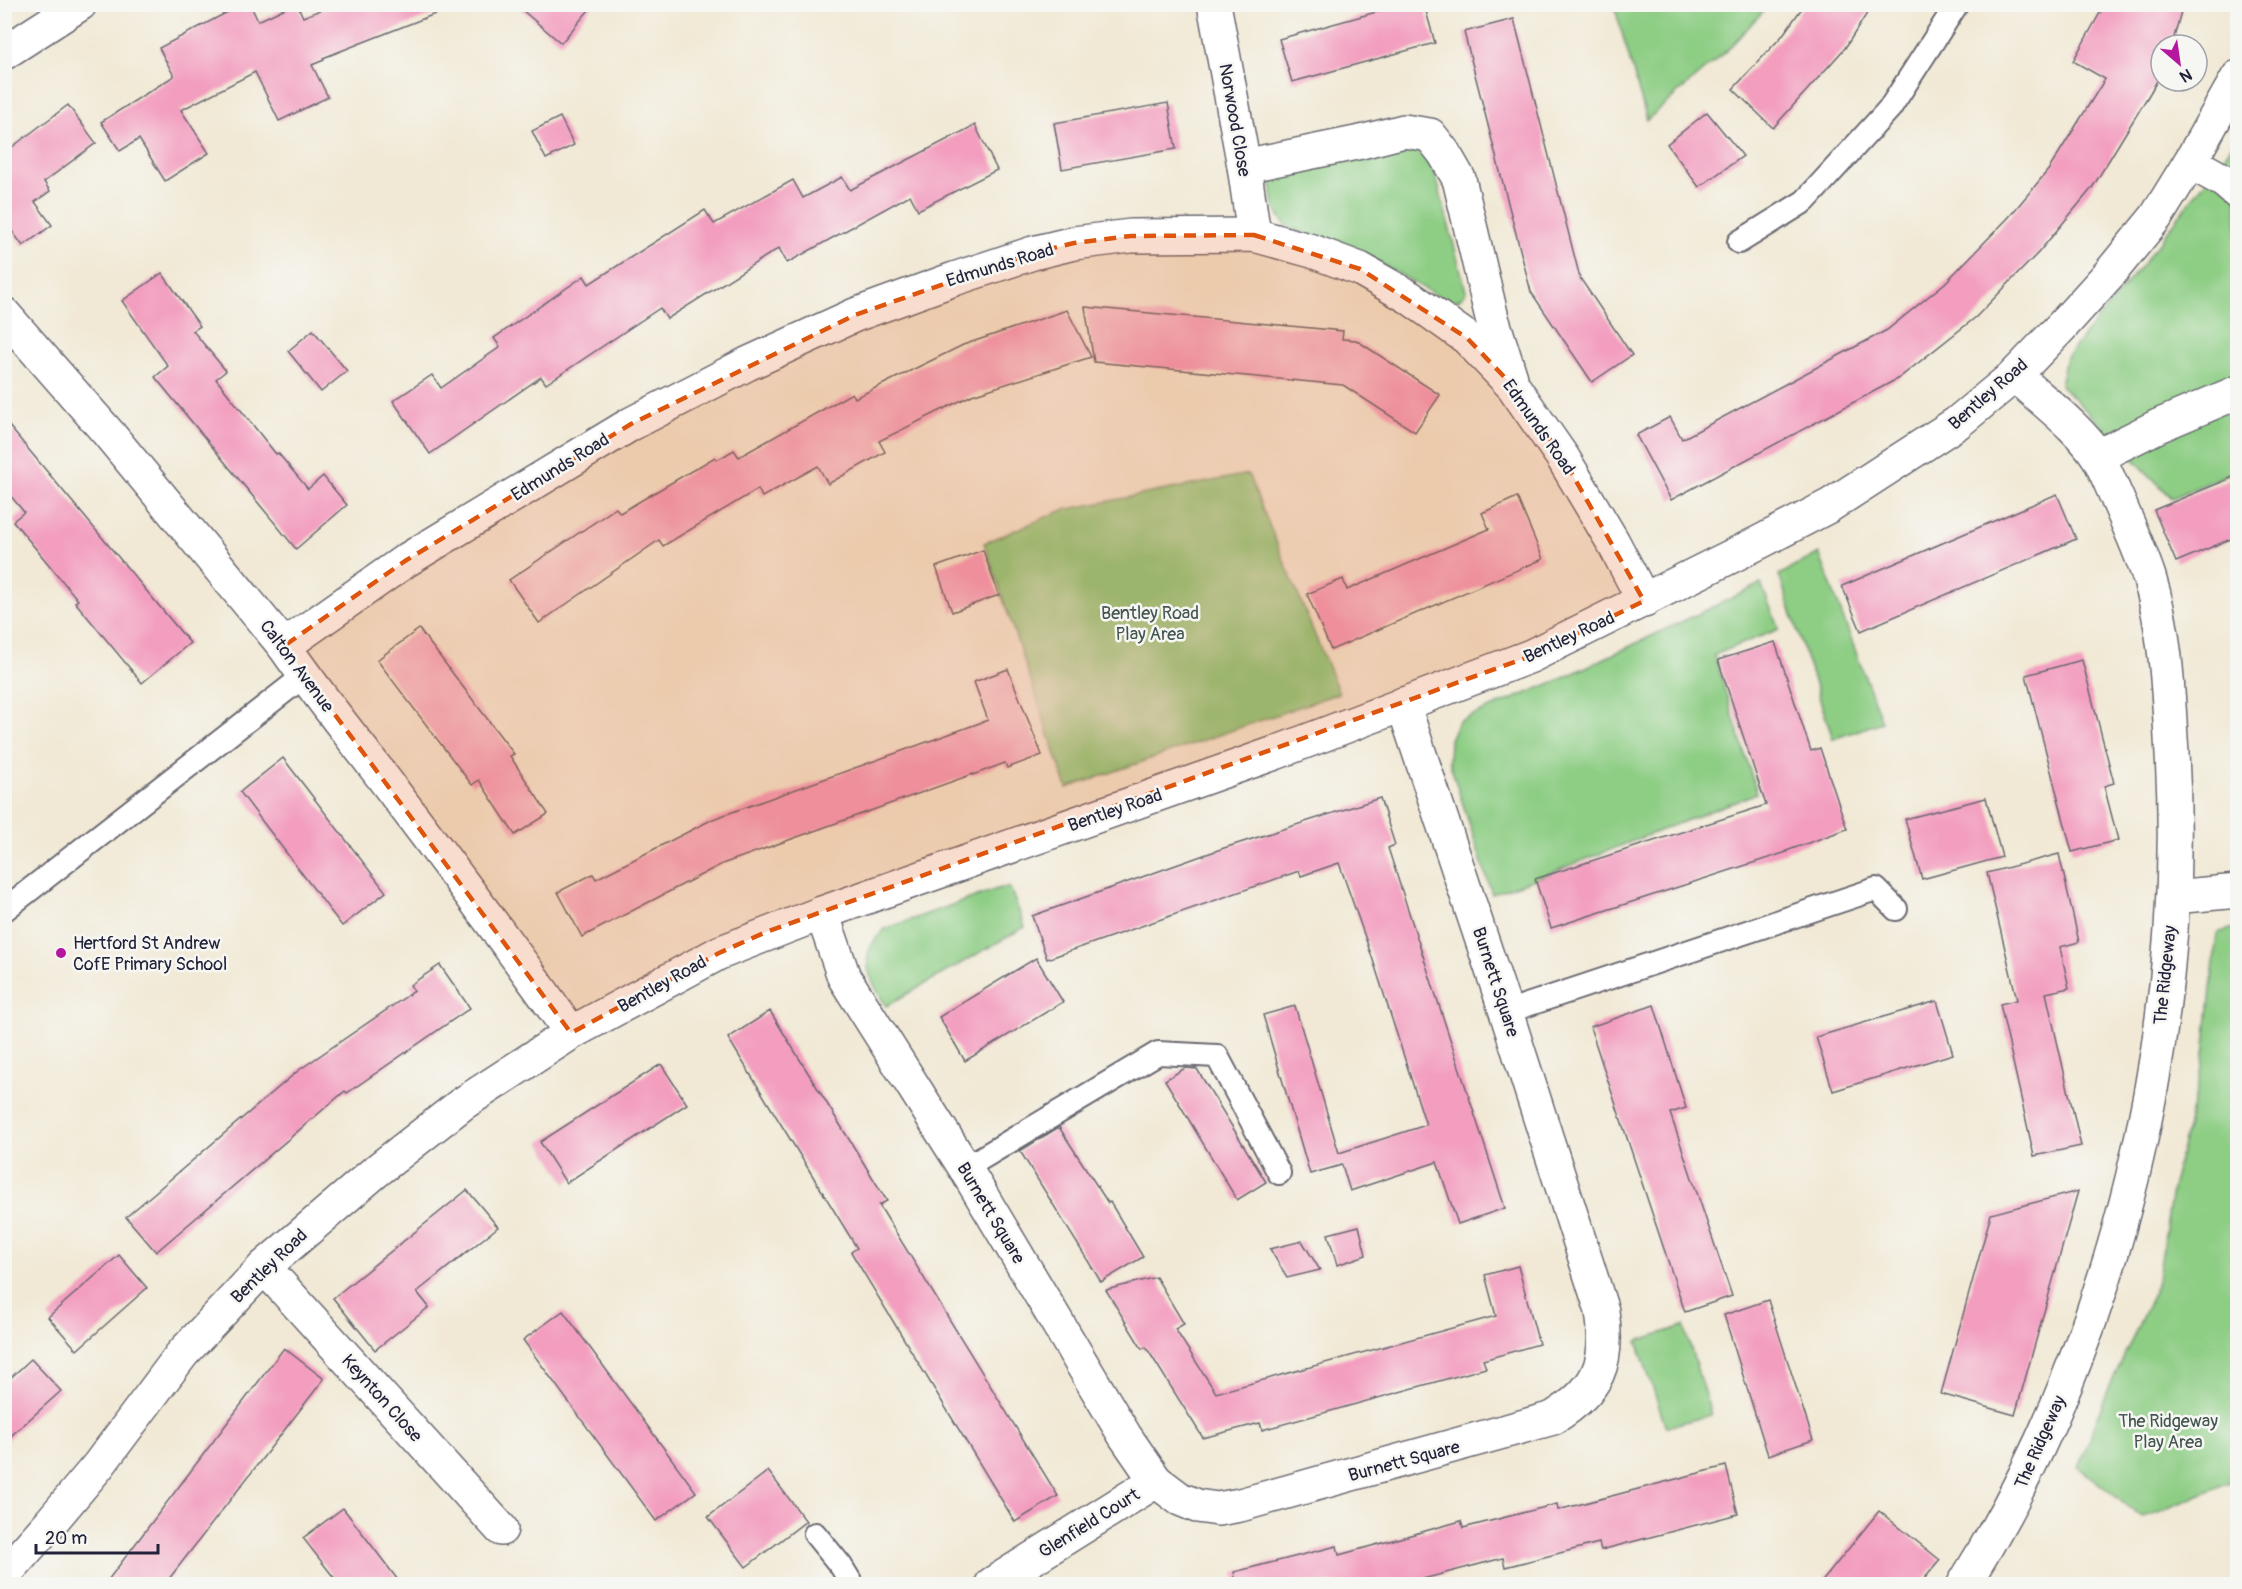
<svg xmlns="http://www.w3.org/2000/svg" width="2242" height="1589" viewBox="0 0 2242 1589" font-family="Pangolin,sans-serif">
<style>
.green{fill:#8dcd84;stroke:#587860;stroke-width:1.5}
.building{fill:#f39ebf}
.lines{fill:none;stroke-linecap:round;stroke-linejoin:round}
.service-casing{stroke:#6a6871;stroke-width:26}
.minor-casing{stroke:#6a6871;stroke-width:36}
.service{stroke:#fff;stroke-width:22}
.minor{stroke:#fff;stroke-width:33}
.marked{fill:#de560e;fill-opacity:0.2;stroke:#de560e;stroke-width:4.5;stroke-dasharray:12 8;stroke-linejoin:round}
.poi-dot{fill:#b5179e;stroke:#f6f6f2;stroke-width:2}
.labels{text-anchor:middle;stroke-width:5;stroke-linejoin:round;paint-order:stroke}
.street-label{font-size:18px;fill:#22223b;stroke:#f6f6f2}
.park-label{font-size:18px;fill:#425551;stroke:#f6f6f2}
.poi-label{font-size:18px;fill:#22223b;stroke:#f6f6f2;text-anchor:start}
</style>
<rect width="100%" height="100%" fill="#f6f6f2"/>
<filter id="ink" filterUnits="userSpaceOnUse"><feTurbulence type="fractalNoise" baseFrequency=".0167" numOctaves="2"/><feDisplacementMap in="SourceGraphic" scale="12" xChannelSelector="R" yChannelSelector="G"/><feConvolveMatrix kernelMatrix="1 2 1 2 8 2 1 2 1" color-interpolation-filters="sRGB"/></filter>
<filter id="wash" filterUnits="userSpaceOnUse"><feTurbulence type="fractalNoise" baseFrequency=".008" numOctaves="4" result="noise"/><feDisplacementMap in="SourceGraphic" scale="24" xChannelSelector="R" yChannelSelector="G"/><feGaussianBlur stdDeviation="1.35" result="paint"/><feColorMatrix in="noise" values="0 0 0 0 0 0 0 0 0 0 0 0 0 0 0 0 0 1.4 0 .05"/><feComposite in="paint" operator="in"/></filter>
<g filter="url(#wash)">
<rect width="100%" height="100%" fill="#f1e9d5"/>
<g class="green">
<polygon points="1614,5 1614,4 1769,5 1727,50 1647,120"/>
<polygon points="2237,139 2237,470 2172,498 2060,384 2066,358 2146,260"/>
<path d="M 1408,146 L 1421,155 L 1434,169 L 1466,291 C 1461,300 1457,302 1446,301 L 1371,258 L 1289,228 C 1272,212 1270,196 1273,173 Z"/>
<polygon points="1248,474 1339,693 1067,788 984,543 1063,510"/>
<polygon points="1819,553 1882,722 1833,739 1779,575"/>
<polygon points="1761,584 1779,629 1714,655 1757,793 1535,879 1492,894 1449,761 1450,739 1459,721 1561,679"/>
<path d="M 1000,888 L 1010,888 L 1025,927 L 886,1006 C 869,977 855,956 885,929 Z"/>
<polygon points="2237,927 2237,1479 2159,1512 2142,1517 2078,1467 2109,1388 2157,1285 2173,1184 2203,1064 2217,933"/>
<polygon points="1684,1326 1711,1415 1666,1427 1637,1341"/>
</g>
<g id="blocks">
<g class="building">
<polygon points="243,4 250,4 258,21 294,4 297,4 303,17 335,4 453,4 453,7 323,58 324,60 312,65 328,97 279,121 255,72 181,110 209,153 165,181 139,139 120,151 101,122 174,76 159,48"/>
<polygon points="515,4 594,4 561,43"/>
<polygon points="1405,4 1424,4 1435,43 1292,82 1279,39"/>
<polygon points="1805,4 1873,4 1845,48 1773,128 1733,89 1782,36"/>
<polygon points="2105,4 2183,4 2172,45 2161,45 2161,74 2150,93 2092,188 2039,252 1976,317 1899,378 1671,500 1636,435 1670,417 1682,439 1887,330 1945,283 2009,217 2049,169 2105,79 2073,61"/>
<polygon points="1514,19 1580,278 1632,355 1592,382 1531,292 1464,32"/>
<polygon points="1168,103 1176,149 1062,169 1054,123"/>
<polygon points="68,105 96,143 44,182 50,191 35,202 52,225 23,246 7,224 4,226 4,153"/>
<polygon points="1707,112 1743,156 1699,187 1667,144"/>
<polygon points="560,117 574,145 546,159 532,131"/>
<polygon points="975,125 997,170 918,210 910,195 787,263 779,248 667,319 660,308 546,384 541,377 430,454 393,401 432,375 441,388 500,347 494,338 584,276 589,284 705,210 714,224 793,180 803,198 842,177 850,190"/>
<polygon points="162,273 200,326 193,331 226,371 216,379 276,454 278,453 308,489 323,476 347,505 296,549 155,377 168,366 122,301"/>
<polygon points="1085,307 1343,331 1342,339 1356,340 1440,395 1415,432 1343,385 1094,362"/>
<polygon points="1067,310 1091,357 972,395 879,441 885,452 828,484 818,466 762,497 758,489 663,546 659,540 539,623 509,580 616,508 620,513 715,457 717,460 734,450 739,457 852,393 855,398 963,345"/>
<polygon points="313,330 347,371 321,392 288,351"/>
<polygon points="4,420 190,643 142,683 75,602 78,600 13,521 24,512 4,488"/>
<polygon points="2238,475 2238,536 2176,562 2154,510"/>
<polygon points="2057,494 2076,539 1861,631 1842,586"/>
<polygon points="1517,497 1543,559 1331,650 1307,594 1343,579 1347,590 1489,529 1482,513"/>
<polygon points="983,550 999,595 952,612 936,567"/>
<polygon points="419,629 514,754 510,756 548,814 515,835 479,780 472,785 377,660"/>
<polygon points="1775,642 1811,751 1820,748 1847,829 1786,851 1787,852 1551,928 1535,879 1766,805 1718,660"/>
<polygon points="2082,660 2114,783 2104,786 2118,840 2072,852 2026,675"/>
<polygon points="1008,669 1042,755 1007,768 1005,763 973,775 973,774 722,864 582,937 558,892 593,874 596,879 713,819 988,720 974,682"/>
<polygon points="283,758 386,892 342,926 240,792"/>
<polygon points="1380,798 1395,845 1388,848 1505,1208 1458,1224 1437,1162 1350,1191 1342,1165 1310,1174 1263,1015 1295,1006 1339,1153 1426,1125 1372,957 1339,863 1301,876 1299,871 1047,959 1032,916 1221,849"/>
<polygon points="1986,798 2002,857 1922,879 1905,819"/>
<polygon points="2059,854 2079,942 2060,947 2069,988 2046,993 2081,1146 2034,1156 2000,1004 2017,1000 1987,873"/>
<polygon points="1036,958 1063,1002 965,1061 939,1017"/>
<polygon points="440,965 470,1008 347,1093 345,1091 156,1252 126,1217 299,1070 414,991 410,985"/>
<polygon points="1937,1001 1953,1054 1833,1091 1816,1037"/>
<polygon points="1654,1005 1686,1108 1670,1113 1732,1296 1685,1312 1590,1027"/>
<polygon points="770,1011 887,1201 879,1205 1058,1496 1015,1522 851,1252 857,1248 728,1038"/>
<polygon points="661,1064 687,1104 566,1183 540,1142"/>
<polygon points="1185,1068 1197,1069 1266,1182 1237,1200 1165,1080"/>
<polygon points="1059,1127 1108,1203 1110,1202 1143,1257 1101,1282 1020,1151"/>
<polygon points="467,1190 498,1227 417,1292 429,1307 375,1350 333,1298"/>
<polygon points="2078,1191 2015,1415 1941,1394 1991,1214"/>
<polygon points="1359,1226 1366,1255 1337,1265 1328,1234"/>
<polygon points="1302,1241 1320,1270 1287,1278 1270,1249"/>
<polygon points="119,1255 147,1288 77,1350 48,1317"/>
<polygon points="1518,1266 1539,1344 1483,1360 1486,1368 1262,1430 1260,1423 1203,1438 1146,1347 1142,1349 1106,1290 1156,1277 1184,1324 1175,1329 1216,1393 1496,1316 1485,1275"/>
<polygon points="1768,1300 1813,1440 1768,1455 1724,1315"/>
<polygon points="563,1311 696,1492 656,1521 523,1340"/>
<polygon points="284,1348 324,1379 165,1584 105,1584"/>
<polygon points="31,1359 61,1391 4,1442 4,1384"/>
<polygon points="1726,1466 1738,1514 1601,1550 1599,1543 1505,1567 1503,1558 1404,1584 1236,1584 1234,1572 1337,1546 1339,1555 1461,1521 1463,1528 1557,1504 1558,1510"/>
<polygon points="768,1471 806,1521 746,1567 708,1517"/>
<polygon points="343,1508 366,1538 401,1584 339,1584 303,1538"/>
<polygon points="1879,1511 1940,1560 1920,1584 1820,1584"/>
</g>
</g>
</g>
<g filter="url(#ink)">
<use href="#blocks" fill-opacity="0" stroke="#6a6871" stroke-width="1.5"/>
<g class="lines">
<g class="service-casing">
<g id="service">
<polyline points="1739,242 1805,201 1890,108 1957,4"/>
<polyline points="4,910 304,676"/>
<polyline points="1506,1012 1876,889 1896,909"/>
<polyline points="965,1168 1158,1053 1217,1056 1279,1173"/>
<polyline points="815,1534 841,1566 852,1584"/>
</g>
</g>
<g class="minor-casing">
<g id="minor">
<polyline points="1214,4 1244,166 1254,235"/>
<polyline points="4,53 80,4"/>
<polyline points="2190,162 2224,181 2238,193"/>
<polyline points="1244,166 1361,142 1404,131 1430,135 1444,153 1459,179 1492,318 1511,378"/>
<path d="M 4,314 L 109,434 L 284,646 C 319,697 359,745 396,795 C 455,873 515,952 571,1033"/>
<polyline points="2098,456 2158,426 2238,392"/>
<polyline points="284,646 405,561 631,424 747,364 855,315 954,279 1033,253 1074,243 1131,236 1254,235 1312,251 1360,269 1409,297 1467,338 1513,386 1563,458 1613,542 1644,601"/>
<polyline points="2173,897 2238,891"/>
<path d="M 822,913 L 844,977 L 965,1168 L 1125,1436 L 1156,1481 L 1180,1499 L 1197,1506 L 1218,1509 L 1240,1505 L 1553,1418 C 1598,1390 1610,1364 1602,1311 L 1506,1012 L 1403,704"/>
<polyline points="264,1267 501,1529"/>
<polyline points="4,1575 50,1523 98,1466 182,1354 264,1267 375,1172 462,1104 571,1033 719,953 822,913 1275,753 1531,656 1760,542 1829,506 1957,423 2015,375 2062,326 2110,273 2156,217 2190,162 2238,77"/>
<polyline points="992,1584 1156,1481"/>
<path d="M 1964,1584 C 2117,1339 2191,1026 2171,738 C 2168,685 2165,627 2149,577 C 2140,550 2128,524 2117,498 C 2111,485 2105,469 2098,457 C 2080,428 2040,399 2015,375"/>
</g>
</g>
<use href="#service" class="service"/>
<use href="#minor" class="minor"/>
</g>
</g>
<path class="marked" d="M 1254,235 L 1360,269 L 1467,338 L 1513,386 L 1563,458 L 1644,601 L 1531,656 L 766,932 L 719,953 L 571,1033 L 284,646 L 405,561 L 631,424 L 855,315 L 1033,253 L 1074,243 L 1131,236 Z"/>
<circle class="poi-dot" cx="61" cy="953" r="6"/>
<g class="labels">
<g class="street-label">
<text transform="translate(1235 120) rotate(80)" y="6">Norwood Close</text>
<text transform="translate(1000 265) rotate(-17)" y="6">Edmunds Road</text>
<text transform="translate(1988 394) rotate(-41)" y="6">Bentley Road</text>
<text transform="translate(1539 427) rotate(55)" y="6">Edmunds Road</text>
<text transform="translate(560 467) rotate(-32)" y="6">Edmunds Road</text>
<text transform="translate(1569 637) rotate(-25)" y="6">Bentley Road</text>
<text transform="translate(297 666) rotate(53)" y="6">Calton Avenue</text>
<text transform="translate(1115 810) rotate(-19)" y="6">Bentley Road</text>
<text transform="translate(2165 975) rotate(-84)" y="6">The Ridgeway</text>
<text transform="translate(1496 982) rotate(72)" y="6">Burnett Square</text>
<text transform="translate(662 984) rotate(-29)" y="6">Bentley Road</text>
<text transform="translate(991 1213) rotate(59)" y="6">Burnett Square</text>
<text transform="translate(269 1266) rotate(-44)" y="6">Bentley Road</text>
<text transform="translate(382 1398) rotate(48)" y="6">Keynton Close</text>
<text transform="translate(2040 1442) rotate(-66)" y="6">The Ridgeway</text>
<text transform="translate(1404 1461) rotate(-15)" y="6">Burnett Square</text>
<text transform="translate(1089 1523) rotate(-32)" y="6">Glenfield Court</text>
</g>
<g class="park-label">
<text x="1150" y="619">Bentley Road<tspan x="1150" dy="21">Play Area</tspan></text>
<text x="2168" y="1427">The Ridgeway<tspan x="2168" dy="21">Play Area</tspan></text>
</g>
<g class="poi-label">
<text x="73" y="949">Hertford St Andrew<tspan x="73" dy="21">CofE Primary School</tspan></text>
</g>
</g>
<rect width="2242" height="1589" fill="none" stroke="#f6f6f2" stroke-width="24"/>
<g transform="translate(2179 63) rotate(151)"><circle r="28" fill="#f6f6f2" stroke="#a1a1a9" stroke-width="1.5"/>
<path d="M0-4.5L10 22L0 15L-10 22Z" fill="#b5179e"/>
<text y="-9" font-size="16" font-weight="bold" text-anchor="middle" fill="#22223b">N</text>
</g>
<path d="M36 1544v9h122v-9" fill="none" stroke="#22223b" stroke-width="3"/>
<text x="45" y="1544" font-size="18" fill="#22223b" stroke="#f6f6f2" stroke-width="4.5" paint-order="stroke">20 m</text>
</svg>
